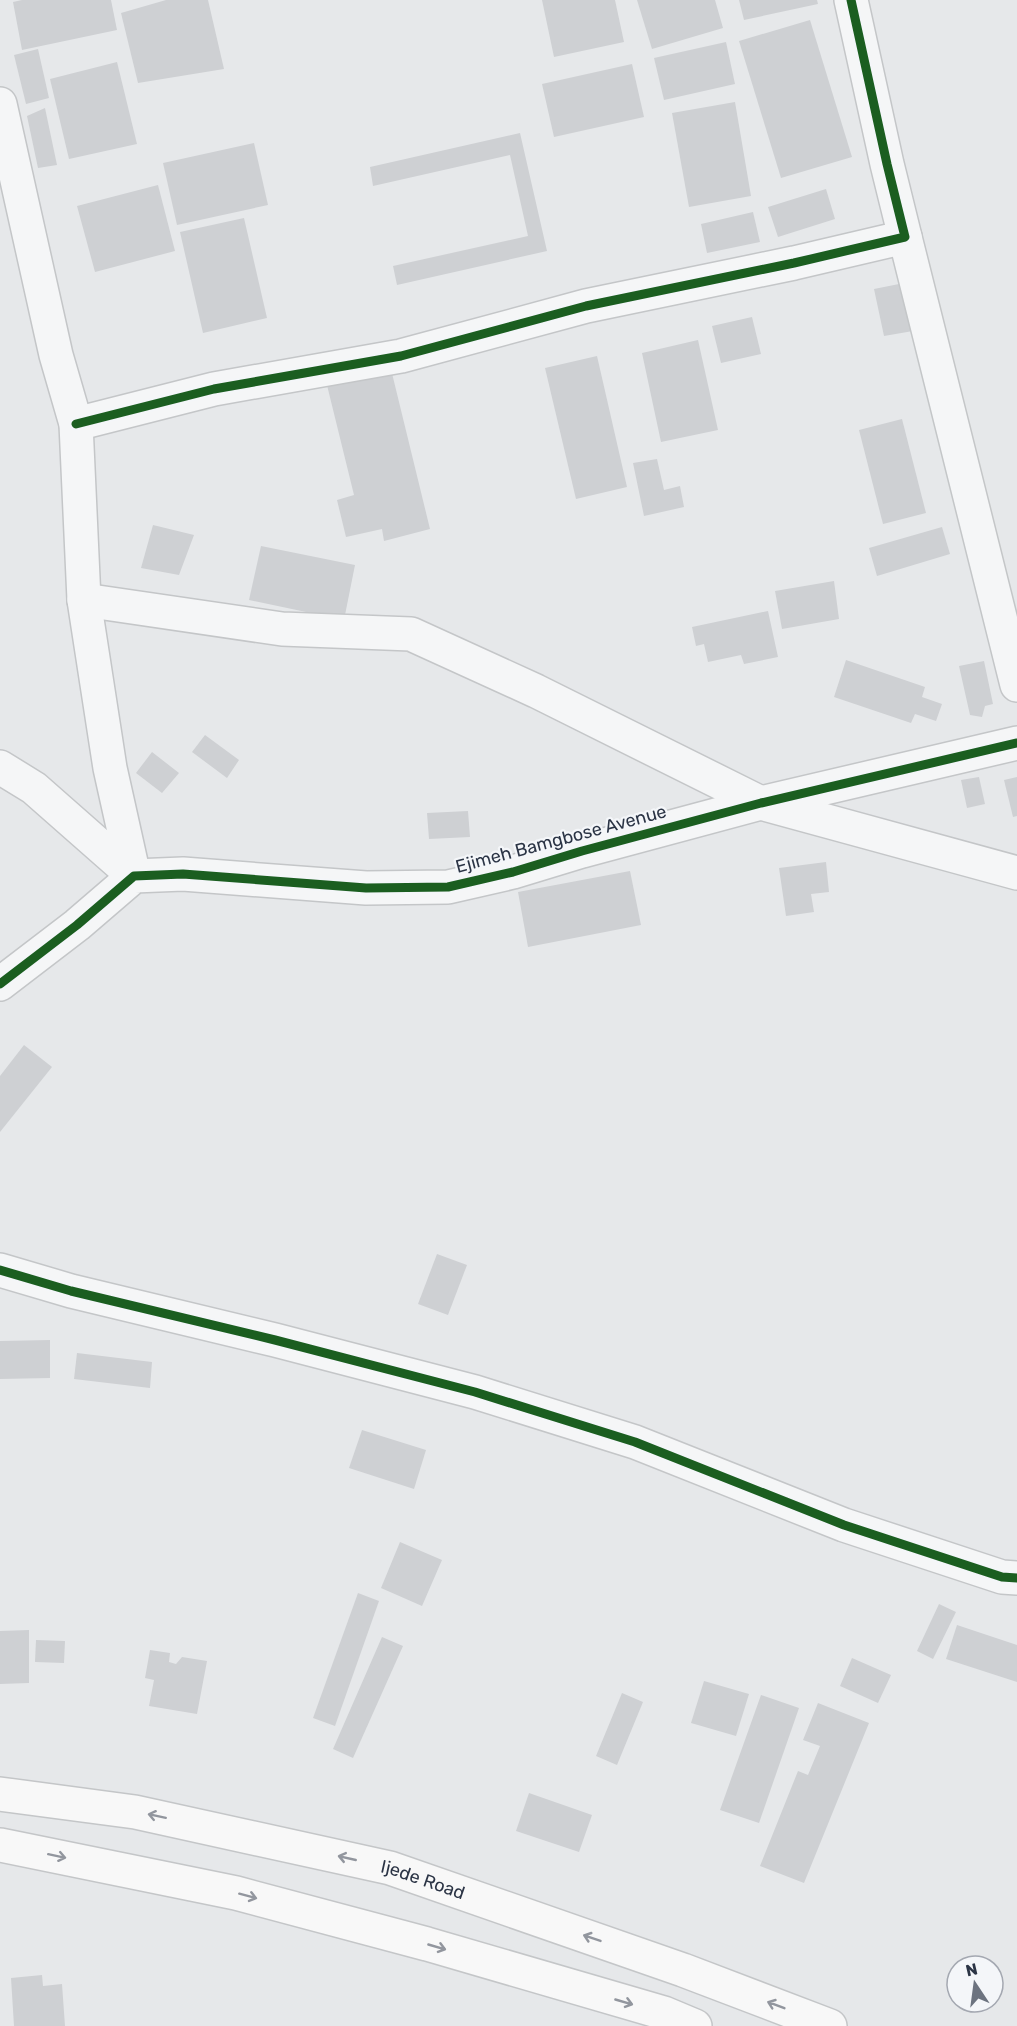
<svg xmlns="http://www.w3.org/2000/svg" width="1017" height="2026" viewBox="0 0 1017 2026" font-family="Rubik,sans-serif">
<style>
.building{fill:#ced0d3}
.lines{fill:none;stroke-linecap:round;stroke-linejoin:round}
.street-casing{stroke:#c4c6c8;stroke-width:36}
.secondary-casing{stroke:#c4c6c8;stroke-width:36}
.street{stroke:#f5f6f7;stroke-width:33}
.secondary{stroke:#f8f8f8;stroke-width:33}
.cycleway-casing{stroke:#f4f6f9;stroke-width:13}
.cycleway{stroke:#1b5e20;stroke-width:9}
.oneway{stroke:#92969e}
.labels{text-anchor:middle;stroke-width:4.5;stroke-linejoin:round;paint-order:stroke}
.street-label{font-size:18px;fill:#2b3445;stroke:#f4f6f9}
</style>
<rect width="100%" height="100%" fill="#e6e8ea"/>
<g class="building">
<polygon points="22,0 111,0 117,30 22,50 13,2"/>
<polygon points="166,0 208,0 224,69 138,83 121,13"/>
<polygon points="542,0 615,0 624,42 554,57"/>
<polygon points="637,0 715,0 723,28 652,49"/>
<polygon points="739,0 817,0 818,4 744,20"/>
<polygon points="810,20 852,157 781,178 739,41"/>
<polygon points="726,42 735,84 664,100 654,58"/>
<polygon points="38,49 49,98 26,104 14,55"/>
<polygon points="117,62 137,144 69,159 50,79"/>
<polygon points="632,64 644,117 554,137 542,84"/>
<polygon points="735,102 751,196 689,207 672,113"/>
<polygon points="45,108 57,165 38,168 27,116"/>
<polygon points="520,133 547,251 397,285 393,266 528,236 510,155 373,186 370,167"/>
<polygon points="254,143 268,205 177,225 163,163"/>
<polygon points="158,185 175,251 95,272 77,206"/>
<polygon points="826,189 835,219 778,237 768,207"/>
<polygon points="753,212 760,242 707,253 701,224"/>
<polygon points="244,218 267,318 203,333 180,232"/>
<polygon points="904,283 913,331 884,336 874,289"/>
<polygon points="752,317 761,354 721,363 712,326"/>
<polygon points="698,340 718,430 661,442 642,353"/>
<polygon points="597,356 627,487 576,499 545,368"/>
<polygon points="389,361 430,529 384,541 382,529 346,537 337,500 354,495 325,377"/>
<polygon points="902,419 926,513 883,524 859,430"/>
<polygon points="657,459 664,490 680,486 684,507 644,516 633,463"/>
<polygon points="153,525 194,535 179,575 141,568"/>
<polygon points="942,527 950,554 877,576 869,548"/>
<polygon points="261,546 355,565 344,620 249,600"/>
<polygon points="834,581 839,619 782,629 775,591"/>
<polygon points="768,611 778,657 744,664 741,655 708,662 704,644 696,646 692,627"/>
<polygon points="846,660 925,687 922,697 942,704 936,721 915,714 911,723 834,697"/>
<polygon points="984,661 993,704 985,706 982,717 970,715 959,666"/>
<polygon points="205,735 239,760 227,778 192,752"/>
<polygon points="152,752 179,773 162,793 136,773"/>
<polygon points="979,777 985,804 967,808 961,780"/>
<polygon points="1017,777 1017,816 1013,817 1004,780"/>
<polygon points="468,811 470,837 429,839 427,813"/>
<polygon points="826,862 829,892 811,894 814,912 786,916 779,868"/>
<polygon points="630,871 641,925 528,947 518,892"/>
<polygon points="24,1045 52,1067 0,1132 0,1076"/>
<polygon points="437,1254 467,1265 448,1315 418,1304"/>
<polygon points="50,1340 50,1378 0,1379 0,1341"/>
<polygon points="77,1353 152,1362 150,1388 74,1379"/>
<polygon points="362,1430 426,1450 414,1489 349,1468"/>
<polygon points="400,1542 442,1560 422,1606 381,1588"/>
<polygon points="358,1593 379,1601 335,1726 313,1718"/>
<polygon points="939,1604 956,1612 933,1659 917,1651"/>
<polygon points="957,1625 1017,1645 1017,1682 946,1659"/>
<polygon points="29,1630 29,1683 0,1684 0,1631"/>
<polygon points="382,1637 403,1646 353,1758 333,1749"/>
<polygon points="36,1640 65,1641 64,1663 35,1662"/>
<polygon points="150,1650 170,1653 169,1662 176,1664 182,1657 207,1661 197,1714 149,1706 154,1680 145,1678"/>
<polygon points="852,1658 891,1675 878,1703 840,1686"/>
<polygon points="704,1681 749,1694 736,1736 691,1723"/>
<polygon points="622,1693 643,1702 617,1765 596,1756"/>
<polygon points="761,1695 799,1708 759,1823 720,1810"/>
<polygon points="818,1703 869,1723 804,1883 760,1866 798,1771 808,1775 820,1746 803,1740"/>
<polygon points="529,1793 592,1815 579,1852 516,1831"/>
<polygon points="42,1975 43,1986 62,1984 65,2026 14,2026 11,1978"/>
</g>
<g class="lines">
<g class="street-casing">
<g id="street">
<polyline points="0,104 56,355 76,424 84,600 110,768 134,876"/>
<polyline points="905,237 1017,685"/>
<polyline points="76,424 214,389 401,356 586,306 794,263 905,237 887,164 851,0"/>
<polyline points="84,600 282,629 411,634 536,691 761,803 1017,873"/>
<polyline points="0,767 34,788 134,876"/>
<polyline points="0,984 77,925 134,876 183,874 366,888 448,887 513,872 582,851 761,803 1017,743"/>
<polyline points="0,1270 71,1291 275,1340 475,1392 635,1442 844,1525 1002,1577 1017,1578"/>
</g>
</g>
<g class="secondary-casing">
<g id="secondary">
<path id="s1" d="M 0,1794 L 135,1812 L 390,1868 L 683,1970 L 830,2026"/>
<polyline points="0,1845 236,1893 427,1944 664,2013 695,2026"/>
</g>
</g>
<use href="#street" class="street"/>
<use href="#secondary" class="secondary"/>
<g class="cycleway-casing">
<g id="cycleway">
<polyline points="76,424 214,389 401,356 586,306 794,263 905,237 887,164 851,0"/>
<polyline points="0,984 77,925 134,876 183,874 366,888 448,887 513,872 582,851 761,803 1017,743"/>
<polyline points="0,1270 71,1291 275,1340 475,1392 635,1442 844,1525 1002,1577 1017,1578"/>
</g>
</g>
<use href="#cycleway" class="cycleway"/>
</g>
<defs><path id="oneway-shaft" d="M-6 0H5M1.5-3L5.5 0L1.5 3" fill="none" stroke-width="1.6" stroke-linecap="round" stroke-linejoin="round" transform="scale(1.5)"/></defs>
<g class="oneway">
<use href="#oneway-shaft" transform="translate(157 1816) rotate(-168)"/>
<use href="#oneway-shaft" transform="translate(57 1856) rotate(12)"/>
<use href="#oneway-shaft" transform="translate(347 1858) rotate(-167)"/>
<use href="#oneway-shaft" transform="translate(248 1896) rotate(15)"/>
<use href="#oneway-shaft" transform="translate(592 1938) rotate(-161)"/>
<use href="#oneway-shaft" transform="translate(437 1947) rotate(16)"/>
<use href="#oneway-shaft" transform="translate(624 2002) rotate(16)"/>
<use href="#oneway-shaft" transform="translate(776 2005) rotate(-159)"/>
</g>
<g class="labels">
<g class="street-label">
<text transform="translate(561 839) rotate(-15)" y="6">Ejimeh Bamgbose Avenue</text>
<text dy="6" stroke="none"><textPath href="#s1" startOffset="432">Ijede Road</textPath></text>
</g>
</g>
<g transform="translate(975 1984) rotate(347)"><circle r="28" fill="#f4f6f9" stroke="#a4a8b1" stroke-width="1.5"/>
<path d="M0-4.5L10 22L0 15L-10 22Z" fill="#6c737f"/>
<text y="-9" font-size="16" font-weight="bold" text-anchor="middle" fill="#2b3445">N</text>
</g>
</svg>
